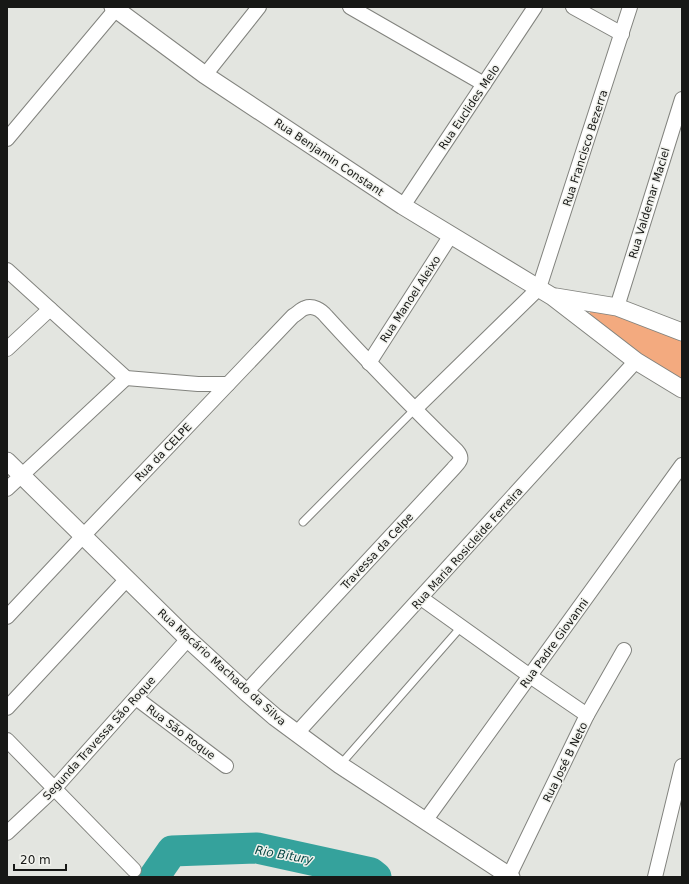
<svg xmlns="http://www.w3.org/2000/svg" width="689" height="884" viewBox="0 0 689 884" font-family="'DejaVu Sans',sans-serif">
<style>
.green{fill:#f3aa7f}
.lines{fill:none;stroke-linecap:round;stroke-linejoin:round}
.river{stroke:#35a29c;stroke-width:31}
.service-casing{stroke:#82837e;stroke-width:9}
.minor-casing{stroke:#82837e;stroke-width:16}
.tertiary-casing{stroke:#82837e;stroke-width:19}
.service{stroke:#fff;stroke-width:7}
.minor{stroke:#fff;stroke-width:14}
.tertiary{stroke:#fff;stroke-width:17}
.labels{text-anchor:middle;stroke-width:3;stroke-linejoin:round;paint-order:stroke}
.street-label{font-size:11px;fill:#171816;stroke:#f1f2ed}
.water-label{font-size:12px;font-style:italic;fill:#084946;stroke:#f1f2ed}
</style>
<rect width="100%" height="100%" fill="#e3e5e0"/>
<polygon class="green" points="596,303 682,336 682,385 585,320"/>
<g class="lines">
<polyline class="river" points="154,877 172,851 257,848 371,873 376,877"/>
<g class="service-casing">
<g id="service">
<polyline points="303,522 415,409"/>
<polyline points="340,765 461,627"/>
</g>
</g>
<g class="minor-casing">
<g id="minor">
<polyline points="350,7 484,84"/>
<polyline points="573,7 622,34"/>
<polyline points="205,75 259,7"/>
<polyline points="7,139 116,9"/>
<polyline points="403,206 535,7"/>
<polyline points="7,270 126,378 198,384 228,384"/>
<polyline points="617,307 682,99"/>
<polyline points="7,349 50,309"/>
<polyline points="369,363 451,235"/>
<polyline points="415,409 539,288 630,7"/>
<polyline points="7,489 126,378"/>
<polyline points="421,598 530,676 587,715"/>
<path d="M 7,617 L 83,536 L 293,316 C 297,314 301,309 305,308 C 313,305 321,310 326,316 C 368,362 412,407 457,451 C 464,459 459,462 453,469 L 246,692"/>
<polyline points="136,698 226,766"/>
<polyline points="7,708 127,579"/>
<polyline points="297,733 636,361"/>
<polyline points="7,740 134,870"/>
<polyline points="425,821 682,465"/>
<polyline points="7,833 54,789 188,639"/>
<polyline points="509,876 587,715 624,650"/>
<polyline points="655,877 682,766"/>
</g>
</g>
<g class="tertiary-casing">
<g id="tertiary">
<polyline points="113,7 205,75 403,206 553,297 636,361 682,389"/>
<polyline points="556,297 617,307 682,332"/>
<polyline points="7,461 188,639 246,692 275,717 340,765 511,877"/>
</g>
</g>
<use href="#service" class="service"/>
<use href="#minor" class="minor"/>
<use href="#tertiary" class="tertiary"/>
</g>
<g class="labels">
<g class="street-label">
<text transform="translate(469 107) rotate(-56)" y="4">Rua Euclides Melo</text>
<text transform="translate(585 148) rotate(-72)" y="4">Rua Francisco Bezerra</text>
<text transform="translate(329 157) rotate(34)" y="4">Rua Benjamin Constant</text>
<text transform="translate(649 203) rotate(-73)" y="4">Rua Valdemar Maciel</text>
<text transform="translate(410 299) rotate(-57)" y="4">Rua Manoel Aleixo</text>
<text transform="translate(163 452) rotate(-46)" y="4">Rua da CELPE</text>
<text transform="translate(467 548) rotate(-48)" y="4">Rua Maria Rosicleide Ferreira</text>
<text transform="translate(377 551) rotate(-47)" y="4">Travessa da Celpe</text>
<text transform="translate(554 643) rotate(-54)" y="4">Rua Padre Giovanni</text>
<text transform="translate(222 667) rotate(42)" y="4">Rua Macário Machado da Silva</text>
<text transform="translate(181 732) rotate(37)" y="4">Rua São Roque</text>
<text transform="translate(99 738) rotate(-48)" y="4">Segunda Travessa São Roque</text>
<text transform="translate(565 762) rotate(-64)" y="4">Rua José B Neto</text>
</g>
<g class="water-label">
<text transform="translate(284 855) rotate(10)" y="4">Rio Bitury</text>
</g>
</g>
<rect width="689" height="884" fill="none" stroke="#171816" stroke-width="16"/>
<path d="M14 864v6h52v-6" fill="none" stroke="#171816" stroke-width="2"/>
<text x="20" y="864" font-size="12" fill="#171816" stroke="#f1f2ed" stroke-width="3" paint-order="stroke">20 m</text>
</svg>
